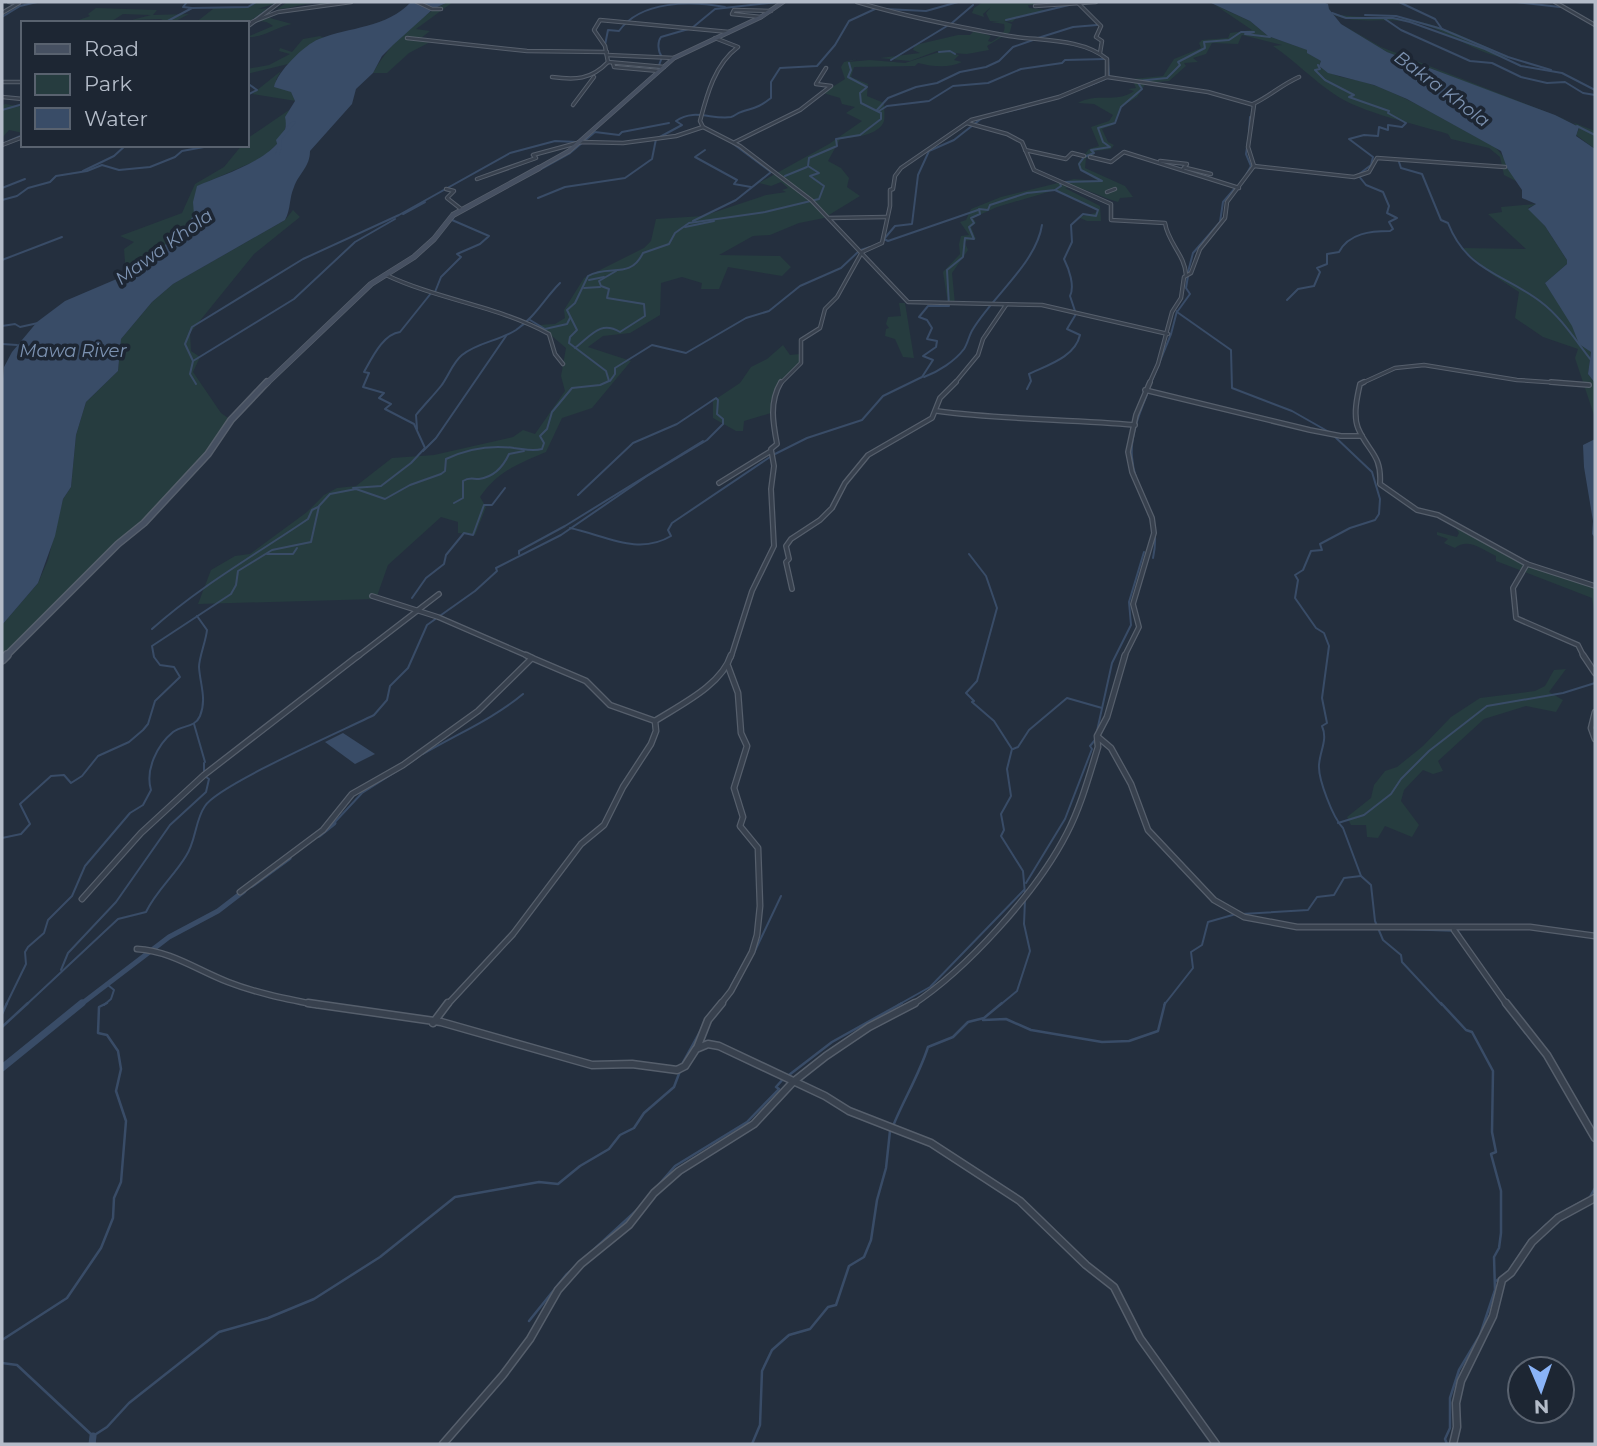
<svg xmlns="http://www.w3.org/2000/svg" width="1597" height="1446" viewBox="0 0 1597 1446" font-family="Montserrat,sans-serif">
<style>
.green{fill:#263c3f}
.water{fill:#394c67}
.lines{fill:none;stroke-linecap:round;stroke-linejoin:round}
.stream-far1{stroke:#394c67;stroke-width:2}
.stream{stroke:#394c67;stroke-width:2.5}
.canal-far1{stroke:#394c67;stroke-width:5}
.canal{stroke:#394c67;stroke-width:7}
.river{fill:#394c67;fill-rule:evenodd}
.street-far3-casing{stroke:#565f6c;stroke-width:4.5}
.street-far2-casing{stroke:#565f6c;stroke-width:6}
.street-far1-casing{stroke:#565f6c;stroke-width:7}
.street-casing{stroke:#565f6c;stroke-width:9}
.secondary-far3-casing{stroke:#565f6c;stroke-width:5}
.secondary-far2-casing{stroke:#565f6c;stroke-width:6}
.secondary-far1-casing{stroke:#565f6c;stroke-width:8}
.secondary-casing{stroke:#565f6c;stroke-width:10}
.street-far3{stroke:#38414e;stroke-width:2.5}
.street-far2{stroke:#38414e;stroke-width:3.5}
.street-far1{stroke:#38414e;stroke-width:4.5}
.street{stroke:#38414e;stroke-width:6}
.secondary-far3{stroke:#465061;stroke-width:3.5}
.secondary-far2{stroke:#465061;stroke-width:4.5}
.secondary-far1{stroke:#465061;stroke-width:5}
.secondary{stroke:#465061;stroke-width:7}
.labels{text-anchor:middle;stroke-width:7;stroke-linejoin:round;paint-order:stroke}
.far-water-label{font-size:18px;font-style:italic;fill:#7c92b1;stroke:#1d2633}
</style>
<rect width="100%" height="100%" fill="#242f3e"/>
<g class="green">
<path d="M 253,2 L 332,2 L 333,4 L 321,6 L 319,3 C 304,2 292,9 277,9 L 286,3 L 280,2 L 258,9 L 270,8 L 257,18 L 266,17 L 292,24 C 278,26 264,38 247,37 L 273,26 C 264,19 257,21 248,25 L 247,23 L 195,23 L 213,9 L 201,7 L 248,7 Z"/>
<path d="M 448,2 L 453,2 L 416,29 L 430,31 L 421,38 L 434,40 L 409,53 L 387,73 L 373,73 C 389,44 418,16 448,2 Z"/>
<path d="M 983,2 L 1035,2 L 1035,5 L 1028,5 L 1029,8 L 1048,10 L 1019,16 L 1012,22 L 1004,21 L 1012,24 L 1010,32 L 987,46 L 989,50 L 967,54 L 952,53 L 959,55 L 954,60 L 962,62 C 949,68 934,67 918,63 L 915,66 L 854,67 L 851,77 L 868,84 L 867,96 L 884,103 C 884,109 885,116 884,121 C 879,136 853,137 840,139 L 828,161 L 841,168 L 849,178 L 847,187 L 860,196 L 824,218 L 799,223 L 770,235 L 753,236 L 719,255 L 780,256 L 791,267 L 782,276 L 728,267 L 719,289 L 701,289 L 702,283 L 682,277 L 661,283 L 660,315 L 630,333 L 603,336 L 588,347 L 631,361 L 592,408 L 562,418 L 546,452 C 518,464 498,471 480,497 L 486,507 L 475,535 L 458,533 L 458,522 L 441,517 L 388,565 L 376,599 L 198,604 L 211,570 L 235,556 L 250,554 L 307,512 L 324,495 L 337,488 L 356,486 L 392,458 L 434,455 L 513,437 L 523,430 L 535,434 L 565,391 L 561,376 L 566,348 L 539,325 L 555,324 L 565,318 L 564,310 L 584,278 L 644,248 L 651,241 L 656,219 L 703,216 L 766,195 L 786,192 L 782,190 L 788,188 L 781,182 L 771,186 L 759,183 L 829,144 L 862,121 L 846,113 L 855,107 L 842,104 L 840,98 L 823,93 L 845,79 L 841,67 L 844,62 L 857,59 L 848,62 L 870,60 L 905,63 L 939,52 L 945,53 L 937,51 L 910,61 L 880,58 L 920,53 L 913,50 L 915,45 L 958,35 L 970,35 L 974,31 L 991,36 L 988,41 L 991,42 C 998,38 1007,33 1004,24 L 991,22 L 999,22 L 990,21 L 986,13 L 991,7 L 983,14 L 984,17 L 972,13 L 974,8 Z"/>
<path d="M 1215,5 L 1250,21 L 1268,36 L 1308,50 L 1308,53 L 1321,61 L 1319,66 C 1331,77 1349,78 1364,82 C 1410,96 1448,124 1491,144 C 1503,153 1510,167 1516,181 L 1504,175 L 1500,157 L 1489,148 L 1451,139 L 1448,134 C 1416,124 1361,113 1334,94 C 1313,80 1295,61 1273,46 L 1282,45 L 1242,35 L 1238,44 L 1212,43 L 1206,54 L 1193,58 L 1198,62 L 1184,63 L 1186,66 L 1169,81 L 1146,83 L 1137,97 L 1121,107 L 1113,125 L 1102,129 L 1108,142 L 1114,145 L 1111,149 L 1095,151 L 1093,157 L 1086,158 L 1085,168 L 1125,186 L 1133,197 L 1120,198 L 1118,202 C 1101,198 1081,184 1065,188 L 1100,206 L 1101,221 L 1087,221 L 1078,217 L 1095,213 L 1098,210 L 1055,190 L 997,207 L 973,218 L 976,223 L 971,227 L 976,239 L 964,241 L 968,250 L 952,273 L 955,304 L 948,304 L 943,272 L 960,254 L 959,244 L 961,236 L 969,235 L 960,222 L 966,220 L 971,209 L 1001,197 L 1058,183 L 1074,179 L 1098,181 L 1079,169 L 1078,163 L 1089,149 L 1099,146 L 1091,127 L 1109,121 L 1113,115 L 1094,104 L 1078,103 C 1097,92 1116,104 1134,91 L 1128,89 L 1136,88 L 1132,79 L 1163,76 L 1174,59 L 1201,48 L 1199,43 L 1202,40 L 1228,38 L 1230,33 L 1252,30 Z"/>
<polygon points="96,8 157,10 153,15 189,14 172,23 160,23 164,21 161,19 132,20 151,15 123,14 112,21 79,20 90,16 88,14"/>
<path d="M 1334,14 C 1363,19 1391,15 1421,22 C 1452,29 1483,46 1512,58 C 1484,59 1450,32 1422,24 C 1393,16 1363,25 1336,16 Z"/>
<polygon points="1340,23 1381,47 1595,131 1595,149 1576,135 1579,129 1574,123 1387,52"/>
<polygon points="320,36 324,38 318,39 288,64 247,74 247,69 269,65 290,54 279,51 280,48 292,52 303,39"/>
<polygon points="281,71 276,80 291,92 296,101 252,94"/>
<polygon points="5,104 23,107 23,133 9,130 2,138 2,106"/>
<path d="M 289,110 L 283,139 L 262,158 L 198,186 C 195,196 195,204 194,213 C 190,235 143,261 126,275 L 124,249 L 134,242 L 120,236 L 182,213 L 195,184 L 224,167 L 242,145 L 247,145 L 248,138 Z"/>
<polygon points="1536,204 1528,208 1545,226 1567,260 1567,264 1545,283 1591,352 1588,374 1595,383 1595,418 1575,358 1578,349 1543,337 1515,318 1519,292 1490,273 1462,248 1526,249 1488,214 1502,212 1501,207"/>
<polygon points="293,210 300,217 254,254 190,333 191,351 200,357 193,372 221,413 231,420 222,437 164,501 2,660 2,625 38,583 48,560 63,499 71,487 76,435 86,402 118,371 121,339 152,302 173,284 285,220"/>
<polygon points="899,303 905,303 914,358 903,357 895,339 885,336 886,329 889,328 886,324 888,317 901,316"/>
<polygon points="783,345 790,355 800,354 801,363 781,383 771,413 744,421 743,431 736,431 713,418 713,401 740,383 751,367 767,359"/>
<path d="M 1452,522 L 1527,564 L 1573,579 L 1595,583 L 1595,617 L 1592,598 L 1496,561 L 1496,556 C 1483,550 1468,537 1455,548 L 1444,543 L 1448,539 L 1437,535 L 1437,532 L 1457,537 L 1459,533 Z"/>
<polygon points="1566,669 1549,692 1563,700 1556,712 1526,706 1484,719 1438,761 1443,771 1433,774 1423,770 1404,790 1401,801 1419,825 1412,837 1385,826 1378,838 1367,837 1366,825 1351,825 1347,817 1371,798 1374,785 1385,771 1397,767 1423,746 1451,717 1480,698 1535,691 1545,686 1554,670"/>
</g>
<g class="water">
<path d="M 411,2 L 448,2 L 433,9 L 393,45 L 382,56 L 373,73 L 356,89 L 352,104 L 310,151 C 310,167 299,173 294,187 C 289,198 291,209 285,220 L 173,284 L 152,302 L 121,339 L 118,371 L 86,402 L 76,435 L 71,487 L 63,499 L 55,536 L 38,583 L 2,625 L 2,390 L 4,367 L 12,352 L 37,322 L 65,301 L 126,275 L 179,234 L 194,215 L 193,202 L 197,186 C 224,174 294,154 285,117 L 295,101 L 291,92 L 274,87 C 277,72 304,45 319,39 C 349,27 387,28 411,2 Z"/>
<polygon points="1209,2 1323,2 1328,4 1329,9 1341,24 1387,52 1555,115 1579,127 1576,136 1595,149 1595,383 1588,374 1591,352 1579,344 1572,326 1545,283 1567,264 1567,260 1545,226 1528,209 1536,204 1522,198 1522,190 1507,168 1501,151 1407,99 1374,85 1328,73 1319,66 1321,61 1307,53 1307,50 1268,36 1250,21"/>
<polygon points="1595,439 1595,538 1592,534 1593,521 1584,467 1583,445"/>
<polygon points="343,733 375,754 355,764 325,742"/>
</g>
<g class="lines">
<g class="stream-far1">
<polyline points="1399,2 1435,19 1442,29 1508,57 1551,70"/>
<polyline points="1516,2 1560,7"/>
<polyline points="192,8 248,7 256,2"/>
<polyline points="885,9 926,11 958,2"/>
<polyline points="1332,13 1346,18 1393,18 1410,22 1485,49 1521,66 1562,73 1595,90"/>
<polyline points="1365,15 1396,16 1442,29"/>
<polyline points="1385,19 1401,30 1470,61 1492,63 1521,77 1547,83 1565,82 1583,93 1595,95"/>
<polyline points="1006,20 1069,5"/>
<polyline points="164,23 192,8 183,7 187,2"/>
<polyline points="952,23 973,5"/>
<polyline points="247,25 278,2"/>
<polyline points="2,33 2,17 20,6 37,2"/>
<polyline points="1038,38 1073,27 1097,25"/>
<path d="M 605,45 L 608,30 L 619,31 C 641,0 691,1 725,7"/>
<polyline points="939,52 950,51 955,54"/>
<polyline points="891,60 947,26"/>
<polyline points="1108,60 1109,75"/>
<path d="M 657,71 L 662,57 C 658,52 657,42 661,37 L 692,28 L 715,9 L 778,2"/>
<polyline points="247,83 257,90 247,95"/>
<polyline points="1088,86 1105,79"/>
<polyline points="2,110 23,104"/>
<polyline points="877,110 888,98 916,87 937,83 960,72 986,67 999,61 1013,47 1033,40"/>
<polyline points="879,111 887,106 929,101 953,86 988,83 1021,69 1062,63 1065,60 1105,59"/>
<polyline points="1005,112 1026,107"/>
<polyline points="1577,126 1595,135"/>
<polyline points="1249,132 1250,117"/>
<polyline points="9,141 23,135"/>
<polyline points="705,150 695,157 737,180 734,184 751,187"/>
<path d="M 1399,162 L 1401,168 L 1422,174 L 1441,220 L 1448,223 C 1467,272 1505,274 1541,302 C 1561,317 1576,341 1591,360"/>
<polyline points="541,169 570,153 595,132 619,135 622,132 669,123"/>
<polyline points="83,171 114,156 126,145"/>
<polyline points="1246,175 1251,166 1246,154 1248,141"/>
<polyline points="785,176 807,167"/>
<polyline points="1065,182 1102,181 1081,170 1079,164 1084,157 1094,153 1091,150 1110,147 1103,142 1098,128 1115,123 1121,107 1142,89 1137,81 1167,78 1180,65 1178,62 1205,48 1204,42 1229,40 1241,32 1254,32 1245,34 1270,37"/>
<polyline points="2,188 25,179"/>
<path d="M 538,198 L 565,187 L 625,178 L 652,159 L 656,139 L 682,125 L 676,121 C 694,108 712,120 731,117 C 735,116 737,113 741,112 C 756,107 758,108 771,98 L 771,82 L 780,68 L 817,66 L 835,45 L 849,21 L 875,9"/>
<polyline points="2,200 17,196 28,188 50,182 56,176 87,171 102,165 119,170 150,167 175,157 182,151 215,145"/>
<polyline points="978,210 888,241 884,239 895,226 912,224 918,175 929,151 954,140 982,118"/>
<polyline points="403,214 425,202"/>
<polyline points="693,221 736,200 771,172 732,143"/>
<polyline points="685,227 714,221"/>
<polyline points="861,250 870,247"/>
<polyline points="2,260 62,237"/>
<polyline points="1188,272 1193,253 1220,222 1223,202 1236,187"/>
<polyline points="1188,276 1186,288 1190,294 1177,312 1231,350 1232,388 1292,411 1329,432"/>
<polyline points="589,280 604,277"/>
<polyline points="584,288 600,287"/>
<path d="M 1287,300 L 1298,289 L 1314,286 L 1320,272 L 1317,268 L 1327,264 L 1327,254 L 1339,252 C 1349,233 1371,231 1390,231 L 1393,229 L 1389,222 L 1397,218 L 1387,213 L 1389,206 L 1383,192 L 1366,185 L 1358,175 L 1371,165 L 1373,157 L 1349,139 L 1364,135 L 1378,136 L 1379,127 L 1388,130 L 1388,125 L 1402,127 L 1406,123 L 1388,113 L 1389,111 L 1349,97 L 1354,95 L 1325,80 L 1315,70 L 1320,69 L 1318,65"/>
<polyline points="530,320 545,329 567,324 570,318"/>
<polyline points="2,326 15,324 20,327 38,323"/>
<polyline points="2,344 17,345"/>
<path d="M 575,348 C 591,336 600,320 620,332 L 645,316 L 644,304 L 607,298 L 609,289 L 601,286 L 599,281 L 616,271"/>
<polyline points="193,361 185,344 192,327 303,259 399,215 510,153 555,141 577,142"/>
<path d="M 924,377 C 938,372 955,361 964,349 C 968,343 969,335 973,329 C 993,296 1036,263 1042,225"/>
<polyline points="610,381 615,374 615,368 652,345 686,353 746,318 769,311 800,286 841,268 858,252"/>
<polyline points="1151,383 1171,334 1177,311"/>
<polyline points="196,384 190,374 193,361 294,299 355,242 395,219"/>
<path d="M 1027,389 L 1031,381 L 1029,374 C 1048,365 1075,357 1080,335 L 1067,329 L 1076,314 L 1070,296 C 1075,286 1069,269 1064,259 L 1072,242 L 1071,225 L 1083,214 L 1096,216 L 1098,210 L 1055,190"/>
<path d="M 1148,392 C 1140,412 1130,435 1132,457 C 1135,497 1163,512 1153,558"/>
<path d="M 417,429 L 416,415 C 424,405 433,396 441,386 C 448,377 453,362 462,355 C 478,342 499,341 516,330 C 535,317 544,299 560,283"/>
<path d="M 1333,435 L 1372,472 L 1380,499 L 1379,514 L 1375,520 L 1350,528 L 1320,544 L 1322,550 L 1311,551 L 1303,570 L 1295,575 L 1298,580 L 1295,598 L 1316,628 L 1324,633 L 1329,646 L 1322,698 L 1327,723 L 1322,726 C 1328,740 1320,750 1319,765 C 1318,779 1333,818 1343,828 L 1361,876 L 1371,885 L 1375,921 L 1383,940 L 1401,955 L 1402,962 L 1442,1005"/>
<polyline points="423,451 436,438 506,336"/>
<polyline points="775,454 807,438 862,420 883,396 922,377 933,360 923,356 936,347 937,341 927,339 932,328 927,320 919,317 928,306 949,306 947,270 963,257 965,238 974,239 969,227 974,223 971,218 980,214 979,209 988,210 990,205 1027,193 1055,190 1061,186 1060,183"/>
<path d="M 353,488 L 381,486 L 411,463 L 425,448 L 414,424 L 385,409 L 391,404 L 379,398 L 384,393 L 363,387 L 369,373 L 364,372 C 372,358 383,334 400,332 L 432,292 L 435,292 L 441,277 L 461,257 L 457,254 L 480,244 L 489,236 L 452,220 L 454,217"/>
<path d="M 454,503 L 463,498 L 463,481 C 469,477 472,479 479,479 C 494,477 503,467 509,454 L 524,451"/>
<path d="M 570,528 C 604,535 638,556 671,536 L 668,530 L 672,523 L 770,457"/>
<polyline points="267,554 293,554 297,548"/>
<polyline points="519,554 519,551 565,526 703,441"/>
<polyline points="969,554 986,576 997,608 977,681 966,693 974,701 972,702 994,721 1012,749 1007,769 1011,796 1001,814 1004,830 1001,836 1023,871 1025,894"/>
<polyline points="412,598 426,578 444,564 446,555 464,533 473,535 484,505 492,505 505,488"/>
<path d="M 152,629 C 200,586 255,555 308,519 L 312,510 L 318,507"/>
<polyline points="194,724 205,762"/>
<polyline points="1097,731 1112,663 1131,625 1129,602 1144,552"/>
<polyline points="1013,749 1018,747 1029,730 1067,698 1102,708"/>
<path d="M 423,754 C 457,734 493,719 523,694"/>
<polyline points="204,763 204,773"/>
<polyline points="405,766 417,758"/>
<polyline points="334,823 362,793 400,769"/>
<polyline points="1338,823 1364,815 1391,794 1401,779 1429,751 1487,706 1563,693 1595,683"/>
<path d="M 2,838 L 21,834 L 30,824 L 20,804 L 51,776 L 64,775 L 71,783 L 82,776 L 98,756 L 129,742 L 143,730 L 148,724 L 155,701 L 180,677 L 174,667 L 160,665 L 154,657 L 152,646 L 231,594 L 236,585 L 238,571 L 272,550 L 311,542 L 319,506 L 330,494 L 356,489 L 385,499 L 410,485 L 441,474 L 445,471 L 446,459 C 467,449 491,445 514,448 C 524,449 532,452 542,449 L 544,443 L 540,436 L 547,429 L 552,412 L 572,388 L 600,385 L 609,381 L 606,371 L 569,343 L 570,337 L 577,330 L 567,310 L 575,303 L 588,276 C 609,264 630,280 643,253 L 669,244 L 675,233 L 689,223 L 765,212 L 819,199 L 824,186 L 810,176 L 819,173 L 808,166 L 809,158 L 837,146 L 836,139 L 860,135 L 881,119 L 881,113 L 861,103 L 860,93 L 867,87 L 848,77 L 851,70 L 849,63"/>
<polyline points="1026,883 1065,819 1092,749 1090,746 1095,740"/>
<polyline points="1242,914 1308,910 1317,897 1334,895 1344,878 1361,876"/>
<polyline points="1403,929 1458,931 1461,936"/>
<polyline points="754,953 781,896"/>
<polyline points="61,970 68,953 116,902 170,825 206,792 209,779 206,777"/>
<polyline points="731,986 745,961"/>
<polyline points="1491,986 1504,1004"/>
<path d="M 6,1005 L 26,964 L 25,952 L 28,947 L 44,933 L 48,920 L 72,896 L 85,866 L 130,813 L 143,805 L 151,790 C 145,770 157,745 173,732 C 182,725 195,728 200,716 C 207,699 200,684 199,667 C 199,657 206,641 207,630 L 197,616"/>
<path d="M 26,1005 L 118,919 L 146,912 C 156,891 174,876 186,856 C 196,841 195,820 205,806 C 218,785 344,730 374,715 L 387,700 L 390,686 L 408,668 L 427,625 L 475,591 L 497,571 L 496,568 L 561,535 L 647,476 L 707,440 L 723,424 L 723,419 L 717,414 L 718,400 L 716,398 L 677,424 L 633,443 L 578,495"/>
<polyline points="104,1005 111,999 114,990 108,985"/>
<polyline points="898,1005 930,987 1024,890"/>
<polyline points="1000,1005 1017,991 1030,951 1024,924 1025,900"/>
<polyline points="1164,1005 1193,968 1191,952 1202,945 1208,922 1236,914"/>
</g>
<g class="stream">
<polyline points="1441,1003 1466,1030 1472,1032 1493,1071 1492,1132 1496,1152 1491,1154 1501,1191 1501,1233 1499,1248 1494,1257 1495,1290 1480,1335 1459,1370 1450,1398 1450,1428 1445,1439 1447,1444"/>
<polyline points="2,1014 7,1003"/>
<polyline points="983,1020 1006,1019 1031,1030 1102,1042 1129,1041 1158,1031 1165,1003"/>
<polyline points="1518,1023 1536,1046"/>
<polyline points="2,1027 28,1003"/>
<polyline points="681,1066 702,1028"/>
<polyline points="789,1075 832,1042 902,1003"/>
<path d="M 893,1126 C 904,1099 919,1075 928,1047 L 953,1037 L 968,1022 L 984,1018 L 1002,1003"/>
<polyline points="655,1189 675,1166 747,1122 779,1089 776,1087 784,1078"/>
<polyline points="1590,1197 1595,1188"/>
<polyline points="1566,1210 1585,1200"/>
<polyline points="1513,1265 1529,1241 1547,1224"/>
<polyline points="1496,1281 1508,1272"/>
<polyline points="529,1321 566,1275 638,1209"/>
<polyline points="2,1340 67,1298 101,1248 113,1218 114,1198 121,1182 126,1121 116,1091 121,1069 118,1051 107,1035 98,1033 99,1007 107,1003"/>
<polyline points="2,1363 17,1365 93,1436 95,1444"/>
<polyline points="93,1436 107,1427 129,1403 219,1332 268,1318 314,1299 380,1257 455,1197 539,1182 558,1184 580,1166 609,1149 620,1135 634,1128 644,1113 674,1087 680,1071"/>
<polyline points="752,1444 760,1425 762,1371 772,1350 789,1335 810,1329 828,1307 836,1305 849,1266 864,1257 871,1240 877,1200 886,1168 890,1131"/>
</g>
<g class="canal-far1">
<polyline points="319,835 334,823"/>
<polyline points="252,885 289,858"/>
<polyline points="80,1005 169,937 218,911 244,891"/>
</g>
<g class="canal">
<polyline points="2,1068 82,1003"/>
<polyline points="92,1444 93,1436"/>
</g>
<polygon class="river" points="292,121 296,122 281,140 282,147 279,155 275,155 278,147 276,140"/>
<g class="street-far3-casing">
<g id="street-far3">
<polyline points="417,2 432,9 441,9"/>
<polyline points="1077,2 1101,26 1096,37 1102,41 1100,53"/>
<polyline points="1555,2 1595,25"/>
<polyline points="1035,6 1096,2"/>
<polyline points="2,13 19,3 9,2"/>
<polyline points="761,17 732,14 734,10 771,11"/>
<polyline points="252,22 278,12 351,2"/>
<polyline points="247,27 280,2"/>
<polyline points="407,38 527,51 607,52"/>
<path d="M 715,38 L 738,47 C 715,64 707,94 700,121 L 703,127 L 740,146 L 811,200 L 908,302 L 1042,305 L 1168,334"/>
<polyline points="607,55 674,58"/>
<polyline points="608,62 664,67"/>
<polyline points="613,63 614,67 659,71"/>
<path d="M 552,77 C 575,80 591,80 608,62 L 605,46 L 594,30 L 600,20 L 729,32"/>
<polyline points="1107,77 1208,92 1254,105 1248,147 1254,166"/>
<polyline points="2,82 23,82"/>
<polyline points="2,97 23,99"/>
<path d="M 1253,104 C 1270,96 1281,85 1299,77"/>
<polyline points="573,105 594,77"/>
<path d="M 967,123 L 1007,134 L 1022,142 L 1034,170 L 1111,204 L 1111,220 L 1165,223 C 1168,243 1185,255 1186,275"/>
<polyline points="735,142 800,110 831,86 816,84 826,68"/>
<polyline points="2,145 23,137"/>
<polyline points="1025,150 1066,159 1072,153 1084,156"/>
<polyline points="1090,157 1111,162 1124,152 1239,188"/>
<polyline points="1160,161 1187,164 1183,169"/>
<polyline points="1186,168 1211,174"/>
<polyline points="477,179 536,158 533,155 581,142 623,143 676,136 703,127"/>
<polyline points="446,189 454,191 447,198 461,209"/>
<polyline points="1107,192 1115,189"/>
<polyline points="829,218 887,217"/>
<path d="M 386,275 C 439,300 498,306 549,334 L 555,354 L 563,364"/>
<path d="M 780,384 L 801,363 L 801,340 L 820,328 L 825,309 L 837,297 L 862,252 L 882,243 L 890,206 L 890,190 L 893,189 L 895,176 L 901,168 L 971,120 L 1059,97 L 1107,77 L 1107,59 C 1082,38 1040,41 1009,36 C 958,27 907,17 857,2"/>
<polyline points="954,384 978,355 983,339 1006,305"/>
<polyline points="1149,384 1158,364 1172,312 1181,298 1184,277 1191,273 1200,249 1225,218 1227,202 1254,166 1354,177 1369,172 1377,158 1505,167"/>
<polyline points="1360,384 1395,368 1424,365 1517,380 1576,384"/>
</g>
</g>
<g class="street-far2-casing">
<g id="street-far2">
<path d="M 1364,382 L 1360,384 C 1357,397 1353,415 1358,428 C 1368,452 1382,454 1380,484 L 1417,510 L 1438,515 L 1527,564 L 1595,586"/>
<polyline points="1551,382 1589,385"/>
<polyline points="1145,390 1310,430 1341,436 1362,436"/>
<path d="M 937,411 C 1003,420 1069,419 1135,425"/>
<polyline points="719,483 771,451"/>
<polyline points="1527,564 1513,588 1516,618 1578,645 1584,657"/>
<polyline points="792,589 786,562 789,559 786,546 791,539 820,520 832,508 845,483 868,455 932,418 940,398 956,382"/>
<polyline points="372,596 438,617 530,657"/>
<polyline points="357,657 439,594"/>
<path d="M 731,657 L 752,591 L 774,546 L 771,489 L 774,466 L 771,449 L 777,444 C 773,423 769,402 781,382"/>
<polyline points="1124,657 1139,627 1133,604 1154,533 1152,518 1132,472 1128,452 1136,415 1150,382"/>
</g>
</g>
<g class="street-far1-casing">
<g id="street-far1">
<polyline points="1583,655 1595,673"/>
<polyline points="532,658 586,681 610,705 655,721"/>
<polyline points="1595,712 1591,728 1595,739"/>
<polyline points="1098,737 1111,748 1131,784 1148,830 1214,900 1244,917 1297,927 1530,927 1595,936"/>
<polyline points="240,892 323,830 352,794 403,765 478,711 532,658 526,655"/>
<polyline points="82,899 141,833 204,775 359,655"/>
<polyline points="1454,930 1507,1005"/>
<path d="M 137,949 C 171,951 197,970 228,982 C 256,993 287,999 317,1005"/>
<path d="M 447,1005 L 513,934 L 581,844 L 604,825 L 623,787 L 651,744 L 656,731 L 655,721 C 680,705 722,685 731,655"/>
<polyline points="720,1005 731,991 752,952 757,935 760,906 758,848 740,826 743,817 734,788 747,746 741,733 738,693 728,666"/>
<path d="M 912,1005 C 966,970 1037,892 1067,833 C 1081,806 1089,776 1098,747 L 1097,736 L 1107,717 L 1125,655"/>
</g>
</g>
<g class="street-casing">
<g id="street">
<polyline points="308,1003 441,1022 592,1065 632,1064 677,1070 685,1066 696,1049 708,1044 719,1046 825,1096 849,1111 931,1143 1020,1201 1086,1265 1114,1287 1140,1338 1216,1444"/>
<polyline points="1506,1003 1547,1055 1595,1138"/>
<polyline points="433,1023 448,1003"/>
<polyline points="697,1048 708,1020 722,1003"/>
<polyline points="443,1444 503,1375 530,1339 558,1290 581,1264 629,1225 654,1193 679,1171 754,1124 793,1082 826,1056 869,1027 915,1003"/>
<polyline points="1453,1444 1457,1427 1456,1403 1461,1381 1493,1316 1502,1280 1511,1273 1532,1242 1558,1218 1595,1198"/>
</g>
</g>
<g class="secondary-far3-casing">
<polyline id="secondary-far3" points="535,170 569,151 674,58 761,17 783,2"/>
</g>
<g class="secondary-far2-casing">
<polyline id="secondary-far2" points="266,384 371,284 414,257 434,239 453,215 539,168"/>
</g>
<g class="secondary-far1-casing">
<polyline id="secondary-far1" points="5,657 118,544 144,523 208,454 231,420 267,382"/>
</g>
<g class="secondary-casing">
<polyline id="secondary" points="2,660 7,655"/>
</g>
<use href="#street-far3" class="street-far3"/>
<use href="#street-far2" class="street-far2"/>
<use href="#street-far1" class="street-far1"/>
<use href="#street" class="street"/>
<use href="#secondary-far3" class="secondary-far3"/>
<use href="#secondary-far2" class="secondary-far2"/>
<use href="#secondary-far1" class="secondary-far1"/>
<use href="#secondary" class="secondary"/>
</g>
<g class="labels">
<g class="far-water-label">
<text transform="translate(1442 89) rotate(37)" y="6">Bakra Khola</text>
<text transform="translate(164 247) rotate(-36)" y="6">Mawa Khola</text>
<text x="73" y="357">Mawa River</text>
</g>
</g>
<rect width="1597" height="1446" fill="none" stroke="#b4bcc9" stroke-width="7"/>
<rect x="21" y="21" width="228" height="126" fill="#1d2633" stroke="#59626f" stroke-width="2"/>
<rect x="35" y="44" width="35" height="10" fill="#465061" stroke="#59626f" stroke-width="2"/>
<text x="84" y="56" font-size="21" fill="#b4bcc9">Road</text>
<rect x="35" y="74" width="35" height="21" fill="#263c3f" stroke="#59626f" stroke-width="2"/>
<text x="84" y="91" font-size="21" fill="#b4bcc9">Park</text>
<rect x="35" y="108" width="35" height="21" fill="#394c67" stroke="#59626f" stroke-width="2"/>
<text x="84" y="126" font-size="21" fill="#b4bcc9">Water</text>
<g transform="translate(1541 1390) rotate(178)"><circle r="33" fill="#1d2633" stroke="#59626f" stroke-width="2"/>
<path d="M0-5L12 26L0 18L-12 26Z" fill="#8ab4f8"/>
<text y="-10" font-size="19" font-weight="bold" text-anchor="middle" fill="#b4bcc9">N</text>
</g>
</svg>
